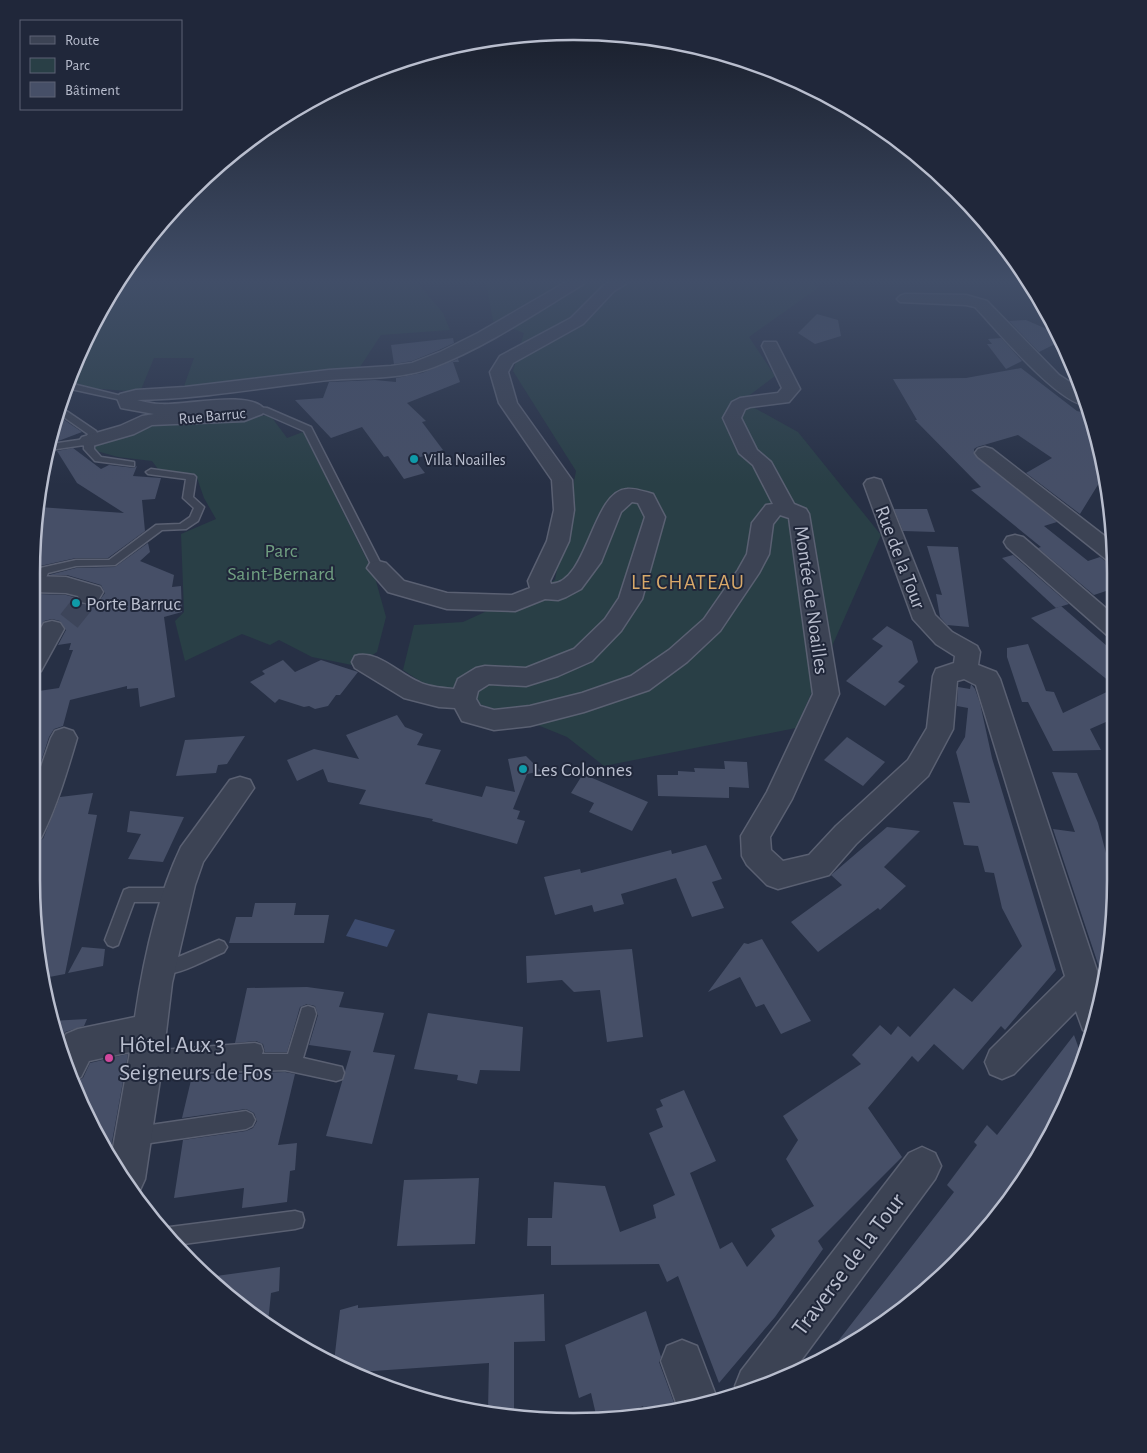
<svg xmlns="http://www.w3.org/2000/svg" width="1147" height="1453" viewBox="0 0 1147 1453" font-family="'Alegreya Sans',sans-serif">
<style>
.green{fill:#293f46}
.water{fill:#3d4b6e}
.building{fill:#464f67}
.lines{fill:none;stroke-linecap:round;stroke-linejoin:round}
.street-tunnel{stroke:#3d455a;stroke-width:22;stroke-dasharray:22 11;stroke-linecap:butt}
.lane-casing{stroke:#5a6072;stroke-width:3}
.street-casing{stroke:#5a6072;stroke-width:3}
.lane{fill:#3c4354;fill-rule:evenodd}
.street{fill:#3c4354;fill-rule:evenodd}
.culture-dot{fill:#0f9aa8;stroke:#20273a;stroke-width:2}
.hotel-dot{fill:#d1479c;stroke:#20273a;stroke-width:2}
.labels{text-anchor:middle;stroke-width:4;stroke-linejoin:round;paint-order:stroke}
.far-street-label{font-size:16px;fill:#b9bece;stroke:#20273a}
.far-poi-label{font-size:16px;fill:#b9bece;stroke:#20273a;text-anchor:start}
.park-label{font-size:20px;fill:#709f81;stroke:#20273a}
.street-label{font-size:20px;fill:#b9bece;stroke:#20273a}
.poi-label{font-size:20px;fill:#b9bece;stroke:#20273a;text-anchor:start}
.neighbourhood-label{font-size:21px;letter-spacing:1px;fill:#d9a969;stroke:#20273a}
.near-poi-label{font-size:24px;fill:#b9bece;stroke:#20273a;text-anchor:start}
.near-street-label{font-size:24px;fill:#b9bece;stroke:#20273a}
.rim{fill:none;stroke:#b9bece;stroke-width:2.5}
</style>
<rect width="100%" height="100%" fill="#273045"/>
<g class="green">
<polygon points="119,282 417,282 443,313 450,330 381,335 358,370 183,389 194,358 154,358 140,392 89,388 76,383 67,384 104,303"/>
<polygon points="486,282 809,282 818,288 749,337 775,376 742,401 798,432 881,535 796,728 604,766 567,737 513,715 432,689 403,670 414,625 463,622 555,580 576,471 513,371 524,333 493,321"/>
<polygon points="270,415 287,438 303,432 374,574 386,617 377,652 357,666 312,657 279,640 270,645 242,634 185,661 175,621 184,612 181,534 216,519 204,498 196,475 158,469 152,461 118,457 93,450 94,441 149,422 202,421"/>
</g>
<polygon class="water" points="355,919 395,930 387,947 346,936"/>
<g class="building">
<polygon points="817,314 838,320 841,336 815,344 798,333"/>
<polygon points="1026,320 1056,333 1059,342 1039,352 1009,321"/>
<polygon points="453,338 454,343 439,350 412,361 394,364 391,345"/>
<polygon points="1001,338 1022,361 1006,369 987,344 992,344 988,339"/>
<polygon points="458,359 459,362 453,362 460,382 407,403 426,421 422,422 443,450 414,459 425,473 404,479 388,456 384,457 362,427 331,438 295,400 323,398 329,382 375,380 396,382 396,378 422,373"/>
<polygon points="1021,368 1077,411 1089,414 1097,433 1104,475 1080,514 1026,473 1052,458 1018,435 977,447 974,449 974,454 1057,522 1044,526 1088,561 1100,557 1107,562 1115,564 1115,588 1094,595 1038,548 1041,547 971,490 981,487 915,420 917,420 893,379 966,378"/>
<polygon points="57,415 82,432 61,440 62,440 52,442"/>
<polygon points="73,448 101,469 109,465 134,468 137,466 133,476 161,478 155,499 142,500 145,531 108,558 76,558 40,566 35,574 32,574 32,538 39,507 124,513 77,483 57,451"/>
<polygon points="894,509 927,509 935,532 903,531"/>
<polygon points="148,543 150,552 140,561 174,575 172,587 181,586 182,612 164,617 175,697 140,707 138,688 127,689 127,686 70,700 63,726 54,729 49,737 32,789 32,692 59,688 73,650 69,650 71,643 58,645 66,630 60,621 52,619 44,621 32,639 32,607 38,594 66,595 77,598 81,604 89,606 97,604 105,593 101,585 67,575 49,575 76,568 115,567"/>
<polygon points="927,546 958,547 969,627 947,625 940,617 936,594 942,595"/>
<polygon points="1013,555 1069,604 1056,608 1002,558"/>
<polygon points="1061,606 1115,653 1115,686 1031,618"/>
<polygon points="887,626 912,641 918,662 898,682 905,686 885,706 846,681 883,646 872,639"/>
<polygon points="1028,644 1046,691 1054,692 1063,713 1115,688 1115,718 1090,729 1101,750 1053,751 1028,702 1022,702 1007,657 1007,648"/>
<polygon points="283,660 295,672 321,660 358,672 340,695 336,695 328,706 315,709 309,706 304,707 279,699 275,703 250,682 265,674 262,671"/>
<polygon points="971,684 975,689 980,703 992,758 1056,970 1005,1030 1001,1026 963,1070 934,1044 918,1062 912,1056 868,1108 902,1157 818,1241 823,1249 775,1317 719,1383 678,1276 667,1282 659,1264 551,1265 551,1246 527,1246 528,1218 552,1218 554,1182 605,1186 620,1232 656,1218 653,1205 675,1195 649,1133 663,1127 656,1109 663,1106 660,1100 684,1090 716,1161 690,1173 720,1249 732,1242 747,1267 775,1236 771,1229 814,1206 786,1159 798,1140 783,1116 861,1064 852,1055 880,1025 891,1035 898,1026 910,1037 954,988 972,1002 1022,946 1002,908 994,873 985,872 978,846 964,845 953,802 970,803 956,752 965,737 968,708 957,706 958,687 970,689"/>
<polygon points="397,715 405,727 423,734 417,745 441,750 425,784 482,797 486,786 515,792 508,759 526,756 541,771 527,774 513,809 520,811 517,819 525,821 517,844 432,821 433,819 359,804 366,790 328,782 323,769 297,781 287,760 314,749 359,759 346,735"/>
<polygon points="245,736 227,764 218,765 216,773 176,776 185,740"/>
<polygon points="847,737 885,762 863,786 824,760"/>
<polygon points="724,761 747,762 749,788 729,787 729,798 658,796 657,775 678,775 678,771 695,772 694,768 725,769"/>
<polygon points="1052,772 1077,773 1098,823 1115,887 1105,985 1053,829 1075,832"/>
<polygon points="583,774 648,802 632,831 589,812 594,803 571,793"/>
<polygon points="93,793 88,814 97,815 65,974 44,978 31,880 31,843 43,839 60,797"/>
<polygon points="130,811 184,817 163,862 128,859 141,834 127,832"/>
<polygon points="887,827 920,831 884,867 906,886 880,910 878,908 818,952 791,922 842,885 831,875"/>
<polygon points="706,845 722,879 712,882 724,908 692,917 676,878 621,894 624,904 594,912 592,905 555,915 544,877 580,869 581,873 671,850 672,854"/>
<polygon points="255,903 296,903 294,915 329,915 324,943 229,943 236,917 252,917"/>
<polygon points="762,939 811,1021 781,1034 764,1004 756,1007 740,977 708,992 744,943 748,944"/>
<polygon points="82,947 105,949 103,966 68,973"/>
<polygon points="632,949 643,1037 607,1042 600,990 574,992 562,980 527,983 526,956"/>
<polygon points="307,987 344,992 339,1007 384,1013 373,1052 395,1055 372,1144 326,1136 351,1051 309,1045 318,1015 315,1006 307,1004 300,1007 287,1052 265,1052 263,1044 256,1041 235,1043 247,988"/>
<polygon points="428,1013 523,1027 520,1071 480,1070 477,1084 457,1080 458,1075 414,1069"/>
<polygon points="87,1019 84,1026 65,1032 59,1043 50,1021"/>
<polygon points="1074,1035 1083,1060 1074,1087 1004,1209 931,1287 844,1349 830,1355 828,1354 954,1192 947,1185 977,1145 974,1142 987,1125 997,1135"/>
<polygon points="128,1054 109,1158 104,1150 75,1082 83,1078 90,1063"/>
<polygon points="285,1072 295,1074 278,1145 297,1143 295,1170 290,1171 287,1202 242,1208 244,1188 174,1198 183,1140 246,1131 253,1128 257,1121 254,1113 246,1109 182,1118 192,1076"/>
<polygon points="479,1178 475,1244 397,1246 404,1180"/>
<polygon points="280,1267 279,1291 271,1293 268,1323 209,1277"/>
<polygon points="544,1294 545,1341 514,1342 514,1414 488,1410 489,1363 359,1372 334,1362 340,1310 358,1305 358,1308"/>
<polygon points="646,1311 661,1357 659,1362 676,1408 645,1412 643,1406 619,1416 597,1419 591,1393 579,1398 565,1345"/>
</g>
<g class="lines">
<polyline class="street-tunnel" points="69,621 89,596"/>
<g class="lane-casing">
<g id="lane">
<polygon points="69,380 77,385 130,398 126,401 71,389 66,385"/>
<polygon points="60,399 65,401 65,410 96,431 97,433 94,441 94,449 101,457 134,462 134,466 95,461 84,449 84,445 50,450 51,444 85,439 88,434 58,413"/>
<polygon points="256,407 267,408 311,427 383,568 382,570 378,571 373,568 304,431 263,413 253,412 253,408"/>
<polygon points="151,469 194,475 196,477 193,497 204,507 198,521 186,529 162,530 115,565 76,566 48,573 42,587 34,587 33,584 40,568 76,560 109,560 156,525 180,524 190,517 194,508 183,498 186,479 148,474 146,472"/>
<polygon points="129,888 177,888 182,890 184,895 182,900 177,902 134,902 118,945 113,947 108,945 105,940 122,895 124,890"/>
<path d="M 219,940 L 224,942 L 227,947 L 224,952 C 207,959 172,980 155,973 L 152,968 L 155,963 L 171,960 Z"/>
<polygon points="308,1006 314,1008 316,1014 303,1058 342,1067 344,1073 342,1079 336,1081 285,1070 145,1074 139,1072 137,1066 139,1060 153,1057 155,1052 161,1050 255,1043 261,1045 263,1051 262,1054 288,1054 302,1008"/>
<polygon points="246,1111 252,1114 255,1120 252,1126 246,1129 137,1145 131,1142 128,1136 131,1130 137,1127"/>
<polygon points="295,1211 302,1213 304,1220 302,1227 295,1229 176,1245 164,1229 170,1227"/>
</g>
</g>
<g class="street-casing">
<g id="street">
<path d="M 566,282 L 585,282 L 582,285 C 534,314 486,347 434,367 C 400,380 364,377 329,380 C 265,387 202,399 137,400 C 145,402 153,404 160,404 C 184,406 251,389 265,410 L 262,414 L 244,421 L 152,425 L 134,434 L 89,447 L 82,445 L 79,441 L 82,437 L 120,426 L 142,416 L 154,414 L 121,408 L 117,398 L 120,394 L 136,390 L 185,387 L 329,370 L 391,366 L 412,363 L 440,352 L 478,333 Z"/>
<path d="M 609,282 L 629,282 L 614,291 L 583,324 L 513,363 L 508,372 L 517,403 L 572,480 L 574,510 L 569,541 L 550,581 L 551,584 C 588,583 592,491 627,489 C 635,488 645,492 653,494 L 665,517 L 642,599 L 621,631 L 592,661 L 558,676 L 526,686 L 489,684 L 478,691 L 476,699 L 480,706 L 494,710 L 530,706 L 582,693 L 631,676 L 669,650 L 704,619 L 738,570 L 747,554 L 752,523 L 766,505 L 773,504 L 753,465 L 739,453 L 723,418 L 732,402 L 740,398 L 778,393 L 782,388 L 762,346 L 764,342 L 776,342 L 800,389 L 789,402 L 750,407 L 745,409 L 741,418 L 757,450 L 771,462 L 794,504 L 806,509 L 809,514 L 839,694 L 792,799 L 770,837 L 771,850 L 783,861 L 809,855 L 836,826 L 908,760 L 927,728 L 933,676 L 936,669 L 954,663 L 955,656 L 936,644 L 913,619 L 864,484 L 867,480 L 874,478 L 881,480 L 935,615 L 952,632 L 977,646 L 980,652 L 978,665 L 996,672 L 1000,679 L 1100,980 L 1103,992 L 1091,1033 L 1083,1030 L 1076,1011 L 1014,1074 L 1002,1079 L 990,1074 L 985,1062 L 990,1050 L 1065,976 L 976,685 L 964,679 L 957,681 L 953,729 L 928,776 L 856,844 L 829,875 L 778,889 L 767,885 L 747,865 L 742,856 L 741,836 L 767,792 L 813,694 L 789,518 L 780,515 L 773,524 L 769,554 L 759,573 L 720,631 L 687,662 L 649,690 L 584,712 L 530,726 L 494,730 L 462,721 L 455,708 L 439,707 L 404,698 L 355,668 L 352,662 L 355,656 C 377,649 399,674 419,682 C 429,687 442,688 454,689 L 458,679 L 476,668 L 485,666 L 526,668 L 574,649 L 605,619 L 619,598 L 645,517 L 638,503 L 632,502 L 621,512 L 601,562 L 581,589 L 566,597 L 558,600 L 545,599 L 515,611 L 447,609 L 388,592 L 367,568 L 370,563 L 378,561 L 386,563 L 404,581 L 447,593 L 512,595 L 530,588 L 528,581 L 547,541 L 554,510 L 552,480 L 499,403 L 490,372 L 500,356 L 571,318 L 604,285 Z"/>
<path d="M 905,294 L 966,295 L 987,301 L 1059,375 L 1079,388 L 1086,405 C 1058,404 996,329 975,307 L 966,305 L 900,302 L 897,299 L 900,296 Z"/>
<polygon points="985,447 992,449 1115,544 1115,562 1107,560 978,457 975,453 978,449"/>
<polygon points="1015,535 1023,537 1115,616 1115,637 1107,635 1007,547 1004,542 1007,537"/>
<polygon points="32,576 66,577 100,587 103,592 97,602 89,604 81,602 78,596 66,593 32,592"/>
<polygon points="52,621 60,623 64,629 41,671 32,674 32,643 44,623"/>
<path d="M 64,728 L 73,731 L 77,738 C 67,772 57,806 41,838 L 31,841 L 32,793 L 51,738 L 55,731 Z"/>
<path d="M 240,777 L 250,780 L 254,788 L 203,862 L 195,885 L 172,983 L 162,1066 L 145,1179 L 139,1192 L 137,1193 L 111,1159 L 130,1052 L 89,1061 L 81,1077 L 75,1080 L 60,1045 L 66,1034 L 78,1029 L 135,1017 C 143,963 157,897 181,847 L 230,780 Z"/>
<polygon points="922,1147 935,1153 941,1166 935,1179 794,1370 738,1393 735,1386 741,1371 909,1153"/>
<polygon points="682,1340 697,1346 718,1401 678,1408 661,1361 667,1346"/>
</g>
</g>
<use href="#lane" class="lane"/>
<use href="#street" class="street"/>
</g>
<linearGradient id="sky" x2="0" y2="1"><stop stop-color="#151a26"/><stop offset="0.58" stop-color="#414e68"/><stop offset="1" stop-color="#414e68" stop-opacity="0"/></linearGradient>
<rect width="1147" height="485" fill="url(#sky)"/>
<g class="culture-dot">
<circle cx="414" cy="459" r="5"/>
<circle cx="76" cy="603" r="5"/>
<circle cx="523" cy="769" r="5"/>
</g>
<circle class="hotel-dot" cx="109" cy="1058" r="5"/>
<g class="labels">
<g class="far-street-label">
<text transform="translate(212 415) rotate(-5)" y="6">Rue Barruc</text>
</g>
<g class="far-poi-label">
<text x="424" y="465">Villa Noailles</text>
</g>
<g class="park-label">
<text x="281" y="557">Parc<tspan x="281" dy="23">Saint-Bernard</tspan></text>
</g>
<g class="street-label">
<text transform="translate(901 557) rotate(69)" y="7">Rue de la Tour</text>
<text transform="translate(812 600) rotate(82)" y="7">Montée de Noailles</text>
</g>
<g class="poi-label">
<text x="86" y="610">Porte Barruc</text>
<text x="533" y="776">Les Colonnes</text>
</g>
<g class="neighbourhood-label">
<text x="688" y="589">LE CHATEAU</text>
</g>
<g class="near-poi-label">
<text x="119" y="1052">Hôtel Aux 3<tspan x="119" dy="28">Seigneurs de Fos</tspan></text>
</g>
<g class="near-street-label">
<text transform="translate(848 1264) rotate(-53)" y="8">Traverse de la Tour</text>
</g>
</g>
<path d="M0 0H1147V1453H0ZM573 40H574A533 533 0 0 1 1107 573V880A533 533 0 0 1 574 1413H573A533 533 0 0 1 40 880V573A533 533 0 0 1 573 40Z" fill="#20273a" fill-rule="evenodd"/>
<path class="rim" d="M573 40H574A533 533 0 0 1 1107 573V880A533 533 0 0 1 574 1413H573A533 533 0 0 1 40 880V573A533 533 0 0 1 573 40Z"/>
<rect x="20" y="20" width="162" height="90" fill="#20273a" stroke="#5d6375"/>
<rect x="30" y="36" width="25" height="8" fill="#3c4354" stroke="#5d6375"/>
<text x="65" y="45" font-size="15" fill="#b9bece">Route</text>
<rect x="30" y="58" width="25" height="15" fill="#293f46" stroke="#5d6375"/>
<text x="65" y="70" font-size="15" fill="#b9bece">Parc</text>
<rect x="30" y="82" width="25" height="15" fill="#464f67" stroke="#5d6375"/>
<text x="65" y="95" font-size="15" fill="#b9bece">Bâtiment</text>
</svg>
